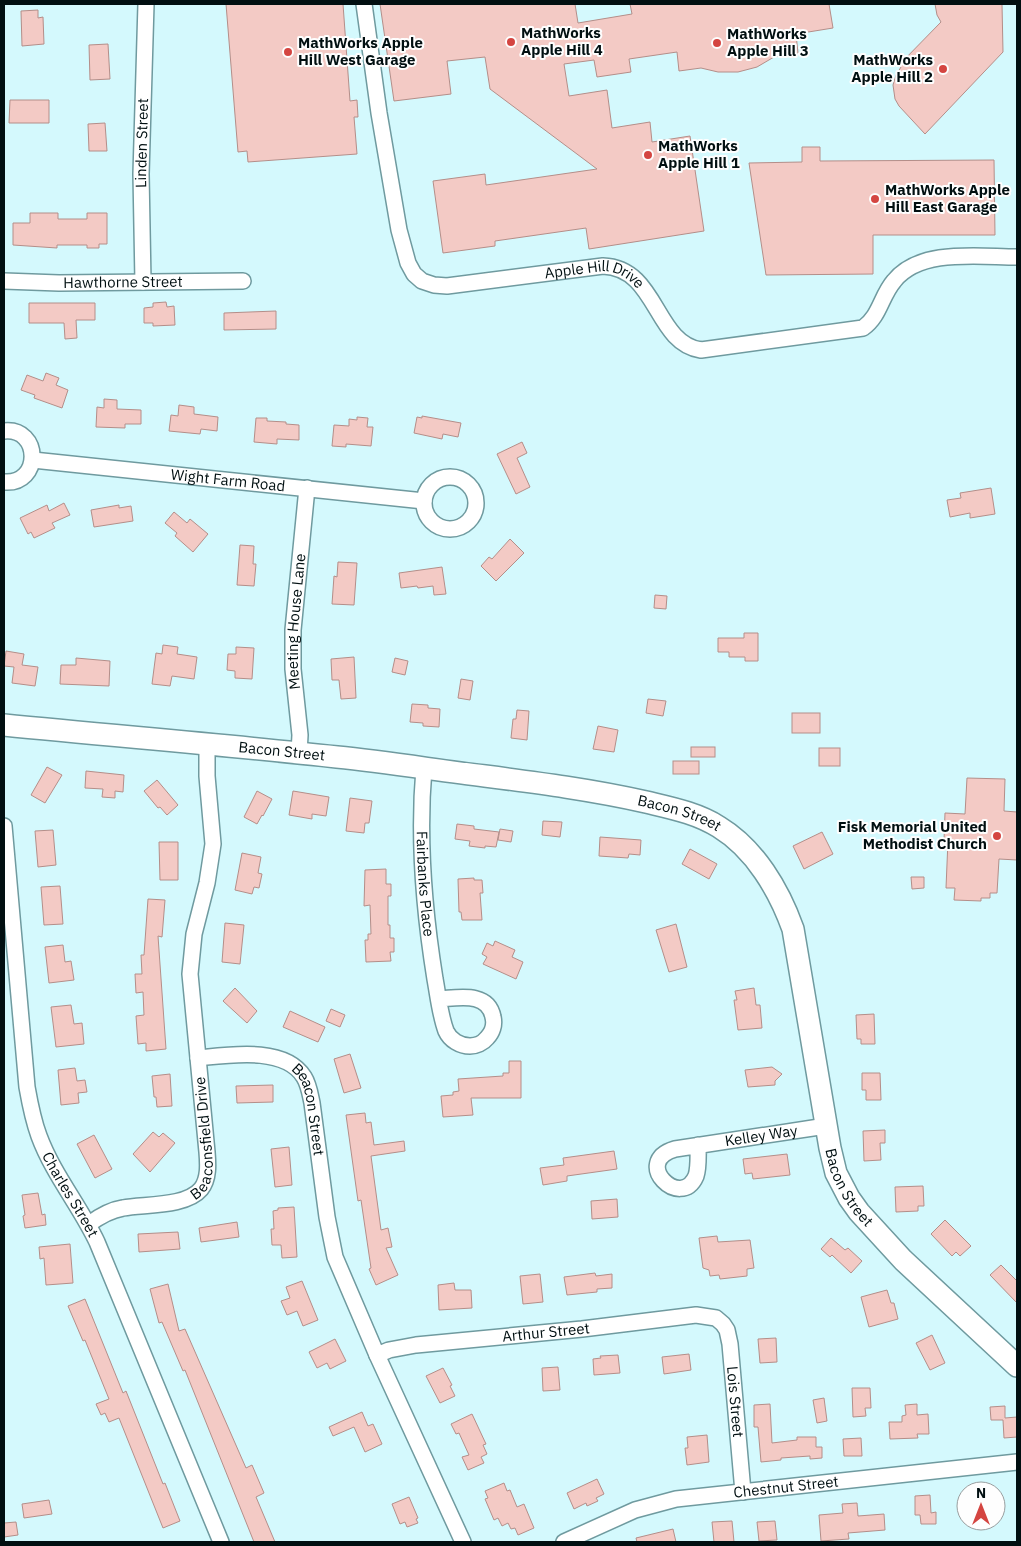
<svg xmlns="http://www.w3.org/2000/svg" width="1021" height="1546" viewBox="0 0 1021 1546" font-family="'IBM Plex Sans',sans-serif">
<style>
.building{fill:#f3cac5;stroke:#b48e89}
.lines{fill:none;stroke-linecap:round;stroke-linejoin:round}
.street-casing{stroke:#6f9a9f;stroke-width:18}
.secondary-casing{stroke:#6f9a9f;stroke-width:24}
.street{stroke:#fff;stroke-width:15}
.secondary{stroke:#fff;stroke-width:21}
.poi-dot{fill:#d44541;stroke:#fefefe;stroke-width:2}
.labels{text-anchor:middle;stroke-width:4;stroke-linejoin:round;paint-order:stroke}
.poi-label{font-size:15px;font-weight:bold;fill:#010f11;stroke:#fefefe;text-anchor:start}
.street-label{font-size:15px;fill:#010f11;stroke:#fefefe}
</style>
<rect width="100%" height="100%" fill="#d4f9fd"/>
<g class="building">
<polygon points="226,4 343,4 350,101 357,100 358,117 354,117 357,154 248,162 247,151 238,152"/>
<polygon points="380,4 575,4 578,23 632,14 630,4 829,4 833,28 796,34 798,53 774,57 757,67 738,72 718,72 701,68 679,71 677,52 629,59 631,72 597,77 594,60 564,64 569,96 607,90 612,128 650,122 652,142 690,136 704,231 589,249 586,228 495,241 495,246 443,253 433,181 485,174 486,185 597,169 490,89 485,57 447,61 451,94 394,101"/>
<polygon points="935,4 1002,4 1003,52 925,134 899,106 895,99 893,85 896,75 901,67 899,65 941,22 937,15"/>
<polygon points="38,10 38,18 43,17 44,44 22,46 21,11"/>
<polygon points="108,44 110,79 90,80 89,45"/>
<polygon points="10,100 49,100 49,123 9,123"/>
<polygon points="105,123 107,151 89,151 88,124"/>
<polygon points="802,147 820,147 820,161 994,160 995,235 873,235 873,274 766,275 749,163 802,162"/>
<polygon points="30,213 58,213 58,219 87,219 87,213 107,213 107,244 99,244 99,248 87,248 87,245 57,245 57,248 13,245 13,223 30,223"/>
<polygon points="166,302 167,307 174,306 175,325 153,326 153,323 144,323 144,308 153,307 153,303"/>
<polygon points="29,303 95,303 95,320 76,320 77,338 65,339 64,323 29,323"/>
<polygon points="276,311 276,329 224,330 224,313"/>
<polygon points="46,373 59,378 56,385 68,390 62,408 34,398 35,395 21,390 27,375 43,381"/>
<polygon points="104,399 117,400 117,409 141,410 141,424 125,424 125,428 96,427 97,407 104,408"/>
<polygon points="179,405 194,407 194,414 218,417 217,431 201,429 200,434 169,431 171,415 178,416"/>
<polygon points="422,416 461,423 458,437 443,434 442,439 414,433 417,417 422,418"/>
<polygon points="357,417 368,418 367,427 373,427 371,446 346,444 346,447 332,446 334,425 349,426 349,419 357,420"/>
<polygon points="256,418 267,418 267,421 286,422 286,424 299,425 299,440 277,439 277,444 254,442"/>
<polygon points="522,442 527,453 517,458 530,487 516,494 497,454"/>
<polygon points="991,488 995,514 970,518 970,513 950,517 947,500 961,498 960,493"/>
<polygon points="64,503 70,515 52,523 55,528 34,538 31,532 28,534 20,518 47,505 49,511"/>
<polygon points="119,505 119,508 131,506 133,521 94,527 91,510"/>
<polygon points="174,512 187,523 190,519 208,534 193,552 175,536 177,533 165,523"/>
<polygon points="510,539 524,553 496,581 481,566 489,557 492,559"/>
<polygon points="240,545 254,546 253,564 256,564 254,586 237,585"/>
<polygon points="338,562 357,563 354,605 332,604 334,576 337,577"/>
<polygon points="442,567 446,594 434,595 433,586 418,588 417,586 401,588 399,573"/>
<polygon points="655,595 667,596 666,609 654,608"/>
<polygon points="744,633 758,633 758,661 745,661 745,657 729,657 729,652 718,652 718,638 744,638"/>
<polygon points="163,645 178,647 177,654 197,657 194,679 172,676 170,686 152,684 156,653 162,654"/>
<polygon points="236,647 254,648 252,679 235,678 235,671 227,670 228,654 236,654"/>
<polygon points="6,651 24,654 22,665 38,667 35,686 12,683 14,667 4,666"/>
<polygon points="354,657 356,698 341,699 339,680 332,680 331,659"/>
<polygon points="76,658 110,661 109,686 60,684 61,665 76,665"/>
<polygon points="395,658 408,661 405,675 392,672"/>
<polygon points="461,679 473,681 470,700 458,698"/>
<polygon points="648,699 666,701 663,716 646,713"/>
<polygon points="412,704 428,705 428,708 440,709 439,727 423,726 423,723 410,722"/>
<polygon points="517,710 529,711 527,740 511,738 513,719 516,719"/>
<rect x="792" y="713" width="28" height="20"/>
<polygon points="598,726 618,730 614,752 593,749"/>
<rect x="691" y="747" width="24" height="10"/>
<rect x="819" y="748" width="21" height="18"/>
<rect x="673" y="761" width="26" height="13"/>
<polygon points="47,767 62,775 45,803 31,795"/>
<polygon points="86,771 124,775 123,792 115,791 115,798 102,797 103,789 85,788"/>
<polygon points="967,778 1005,779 1004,811 1017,812 1017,860 999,859 997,893 990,893 990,898 981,898 981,901 954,900 955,888 946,888 948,840 944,840 945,813 965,814"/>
<polygon points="157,780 178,805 167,815 160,807 158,808 144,791"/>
<polygon points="257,791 272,799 263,816 262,815 257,824 244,817"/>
<polygon points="293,791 329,797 326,816 312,814 312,819 289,815"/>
<polygon points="350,798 372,801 369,823 365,823 364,833 346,831"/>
<polygon points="543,821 562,822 560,837 542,835"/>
<polygon points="457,824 474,826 474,829 499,832 496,847 485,846 485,848 469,846 470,841 455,839"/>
<polygon points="500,829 513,831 511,842 498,840"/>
<polygon points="53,830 56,865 38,867 35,831"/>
<polygon points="822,832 833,854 804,869 793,846"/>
<polygon points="600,837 641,840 640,855 629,854 628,858 599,856"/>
<polygon points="159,842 178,842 178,880 160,880"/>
<polygon points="690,849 717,864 709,879 682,864"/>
<polygon points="242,853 261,857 258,873 262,874 259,888 254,887 252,894 235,890"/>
<polygon points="386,869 386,884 391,884 391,896 388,896 388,925 390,925 390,938 394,938 394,952 390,952 391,961 366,962 365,940 368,940 368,934 371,934 370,905 364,906 365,870"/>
<polygon points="911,877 924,877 924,888 912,889"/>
<polygon points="474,878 474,880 482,880 483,893 480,893 482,920 462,920 461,912 459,912 458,879"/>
<polygon points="60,886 63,924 44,925 41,887"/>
<polygon points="148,899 165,900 162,937 158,936 166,1049 146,1051 146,1043 138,1044 136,1016 144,1015 143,992 136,993 135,974 142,974 141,955 144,955"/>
<polygon points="225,923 244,925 240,964 222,962"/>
<polygon points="676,924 687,967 669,972 656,930"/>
<polygon points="495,941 515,950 512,957 523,962 516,979 483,964 487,957 482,954 487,943 493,946"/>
<polygon points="63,945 65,962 71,961 74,980 49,983 45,947"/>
<polygon points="235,988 257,1011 247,1023 223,1001"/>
<polygon points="754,988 756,1005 760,1005 762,1028 738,1030 734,1000 737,1000 735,991"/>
<polygon points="71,1005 74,1024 82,1023 84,1044 56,1047 51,1007"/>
<polygon points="331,1009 345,1015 340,1027 326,1021"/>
<polygon points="290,1011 325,1027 318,1042 283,1027"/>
<polygon points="874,1014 875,1044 861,1044 861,1039 857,1039 856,1015"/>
<polygon points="350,1054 361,1088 344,1093 334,1059"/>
<polygon points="509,1061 521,1061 521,1098 471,1098 473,1115 443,1117 441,1096 453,1095 453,1092 459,1091 458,1079 503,1076 503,1073 509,1073"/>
<polygon points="772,1067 782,1074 775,1081 775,1085 748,1087 745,1070"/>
<polygon points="75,1068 77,1081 85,1080 87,1092 78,1093 79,1103 61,1105 58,1070"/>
<polygon points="862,1073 880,1073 881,1100 866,1100 866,1090 862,1090"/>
<polygon points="170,1074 172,1106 157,1107 156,1097 154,1097 152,1076"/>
<polygon points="273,1085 273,1102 237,1103 236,1086"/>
<polygon points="365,1113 366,1123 371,1122 374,1145 404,1141 405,1151 371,1156 381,1230 388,1228 392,1247 386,1248 398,1275 376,1285 369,1269 371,1268 361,1200 358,1201 346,1115"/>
<polygon points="885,1130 885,1143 880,1143 881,1160 864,1161 863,1131"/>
<polygon points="153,1132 159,1137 163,1133 175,1143 150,1172 133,1154"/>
<polygon points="94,1135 112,1169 95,1178 77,1144"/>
<polygon points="289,1147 292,1185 275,1187 271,1149"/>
<polygon points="614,1151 617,1169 567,1176 567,1181 543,1185 540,1168 564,1165 563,1158"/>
<polygon points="787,1154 790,1175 753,1179 752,1173 745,1174 743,1159"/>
<polygon points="923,1186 924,1206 918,1206 918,1211 896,1212 895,1187"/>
<polygon points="38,1193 42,1215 45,1214 46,1225 25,1228 23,1216 25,1215 22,1195"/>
<polygon points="617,1199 618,1217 592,1219 591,1201"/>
<polygon points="294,1207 297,1257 282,1258 281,1245 272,1245 271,1229 274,1229 273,1211 278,1210 278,1208"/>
<polygon points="945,1220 971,1246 960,1256 956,1252 952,1256 931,1234"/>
<polygon points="237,1222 239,1237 201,1242 199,1228"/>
<polygon points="178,1232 180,1249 139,1252 138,1234"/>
<polygon points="717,1236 718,1242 750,1240 754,1268 747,1269 747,1276 720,1279 719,1275 710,1276 709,1270 703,1268 699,1238"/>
<polygon points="831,1238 845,1250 848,1248 862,1261 851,1273 832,1255 830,1257 821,1249"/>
<polygon points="70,1244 73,1283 46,1285 44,1258 40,1259 39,1247"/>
<polygon points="1001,1265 1017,1281 1017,1303 990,1275"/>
<polygon points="595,1273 596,1276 612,1274 612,1288 597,1289 597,1292 567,1295 564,1277"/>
<polygon points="540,1274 543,1302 523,1304 520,1276"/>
<polygon points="302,1281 318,1320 303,1326 297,1311 287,1315 281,1301 290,1298 286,1287"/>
<polygon points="454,1283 455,1290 471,1290 472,1308 439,1310 438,1285"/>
<polygon points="168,1284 179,1331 185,1329 246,1468 252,1465 264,1493 256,1497 275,1542 254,1542 185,1370 183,1371 162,1322 159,1323 150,1289"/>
<polygon points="887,1290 891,1303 894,1303 898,1319 869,1327 861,1297"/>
<polygon points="85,1299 123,1393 126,1391 163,1484 165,1483 180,1521 163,1528 119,1418 109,1422 105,1413 101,1415 96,1404 109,1399 85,1340 83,1341 68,1306"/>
<polygon points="932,1335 945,1363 930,1370 916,1343"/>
<polygon points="776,1338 777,1362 760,1363 758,1339"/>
<polygon points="335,1339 346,1361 330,1369 327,1363 317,1368 309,1352"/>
<polygon points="689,1354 691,1370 664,1374 662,1357"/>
<polygon points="618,1355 620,1373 594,1375 593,1359 601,1358 600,1356"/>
<polygon points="558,1367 560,1390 543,1391 542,1368"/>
<polygon points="443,1368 452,1385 450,1386 455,1396 440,1403 426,1376"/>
<polygon points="852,1388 870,1388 871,1408 865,1408 866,1416 853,1417"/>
<polygon points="824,1398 827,1421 817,1423 813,1400"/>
<polygon points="770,1404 772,1443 797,1440 797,1437 816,1437 816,1447 822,1447 822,1458 810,1459 810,1456 781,1458 781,1460 761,1462 758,1427 754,1427 754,1405"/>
<polygon points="917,1404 917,1415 928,1414 929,1434 917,1434 918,1438 890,1439 889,1422 902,1422 902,1416 906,1415 905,1405"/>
<polygon points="1005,1406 1005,1418 1017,1417 1017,1437 1004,1438 1003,1420 991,1420 990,1407"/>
<polygon points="362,1412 368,1426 373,1424 382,1444 365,1452 354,1427 333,1436 329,1427"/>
<polygon points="472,1414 486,1444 483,1445 487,1454 481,1457 484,1463 468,1470 462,1457 469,1455 459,1433 456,1434 451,1424"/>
<polygon points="707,1435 709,1462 687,1465 685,1448 688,1448 687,1437"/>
<polygon points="861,1438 862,1456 844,1456 843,1439"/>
<polygon points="597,1479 604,1494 596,1498 598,1501 587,1506 586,1503 574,1509 567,1493"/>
<polygon points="504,1483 507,1491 510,1490 517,1507 524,1504 534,1528 518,1535 515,1528 511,1529 508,1523 502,1526 498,1518 494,1520 485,1499 488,1498 485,1491"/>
<polygon points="930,1495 931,1513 936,1512 936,1524 921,1524 920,1515 915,1515 915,1496"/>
<polygon points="409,1497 418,1518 416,1519 418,1523 407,1527 405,1522 400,1524 392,1504"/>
<polygon points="49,1500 52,1514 24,1518 22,1504"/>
<polygon points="857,1503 858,1516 884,1514 885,1530 848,1533 849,1539 821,1541 819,1515 843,1513 842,1504"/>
<polygon points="732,1521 734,1542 714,1542 712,1522"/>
<polygon points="775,1521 777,1540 759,1541 757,1522"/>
<polygon points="16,1522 18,1535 4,1537 4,1523"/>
<polygon points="673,1529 676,1542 637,1542 636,1538"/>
</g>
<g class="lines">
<g class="street-casing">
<g id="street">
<path id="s1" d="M 364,4 L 379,113 L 399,230 L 408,263 L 414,274 L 422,281 L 434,285 L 447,286 L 603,266 C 658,268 654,343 701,350 L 863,328 C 880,316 881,296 894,281 C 920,248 979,257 1017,257"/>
<path id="s2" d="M 4,281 L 59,283 L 243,281"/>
<path id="s3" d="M 143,282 L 141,174 L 146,4"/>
<path d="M 4,431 C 41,427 42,485 4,482"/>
<path id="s4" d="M 33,460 L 424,501"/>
<circle cx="450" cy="503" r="26"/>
<path id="s5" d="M 299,753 L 300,735 L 293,669 L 293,630 L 307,488"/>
<path id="s6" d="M 424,768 C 418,836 424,911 435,979 C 438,995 440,1015 446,1031 C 450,1040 460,1046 470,1046 C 476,1046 483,1043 487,1038 C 492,1033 495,1025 493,1017 C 488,991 458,998 439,999"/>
<path id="s7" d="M 4,826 L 27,1087 C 30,1104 33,1120 39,1136 C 53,1174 80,1206 97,1242 L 221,1542"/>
<path id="s8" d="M 198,1058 C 229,1055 285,1046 304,1077 C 309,1085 310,1094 312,1103 L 327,1217 L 335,1257 L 377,1355 L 463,1542"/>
<path id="s9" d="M 698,1145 C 698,1154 699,1167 696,1176 C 681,1211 631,1162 675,1149 L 826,1126"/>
<path id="s10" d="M 89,1224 C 100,1216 110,1210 123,1208 C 145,1204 186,1207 201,1189 C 209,1179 208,1164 207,1152 L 190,974 L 194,934 L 207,883 L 213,844 L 207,776 L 207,745"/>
<path id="s11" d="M 377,1355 L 389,1350 L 416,1345 L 582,1329 L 696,1315 L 716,1318 L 723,1324 L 727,1330 L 730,1344 L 743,1492"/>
<path id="s12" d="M 564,1542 L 635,1510 L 676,1499 L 1017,1462"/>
</g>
</g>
<g class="secondary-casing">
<g id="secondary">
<path id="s13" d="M 4,725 C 115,736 226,745 337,757 C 386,762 436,770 485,776 C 539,783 593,790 646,802 C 671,808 697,813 719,827 C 755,849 779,890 793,929 L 830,1148 L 836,1173 L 849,1198 L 859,1212 L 903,1260 L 1017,1366"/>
</g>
</g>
<use href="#street" class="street"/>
<use href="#secondary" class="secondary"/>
</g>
<g class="poi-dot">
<circle cx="511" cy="42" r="5"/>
<circle cx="717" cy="43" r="5"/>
<circle cx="288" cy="52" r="5"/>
<circle cx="943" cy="69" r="5"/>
<circle cx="648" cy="155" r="5"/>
<circle cx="875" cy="199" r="5"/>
<circle cx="997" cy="836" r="5"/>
</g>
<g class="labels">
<g class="poi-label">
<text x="521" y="38">MathWorks<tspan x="521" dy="17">Apple Hill 4</tspan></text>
<text x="727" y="39">MathWorks<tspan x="727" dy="17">Apple Hill 3</tspan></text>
<text x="298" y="48">MathWorks Apple<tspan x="298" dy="17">Hill West Garage</tspan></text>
<text x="933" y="65" text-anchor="end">MathWorks<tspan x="933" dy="17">Apple Hill 2</tspan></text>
<text x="658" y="151">MathWorks<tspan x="658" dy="17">Apple Hill 1</tspan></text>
<text x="885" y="195">MathWorks Apple<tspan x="885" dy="17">Hill East Garage</tspan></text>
<text x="987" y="832" text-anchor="end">Fisk Memorial United<tspan x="987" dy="17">Methodist Church</tspan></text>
</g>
<g class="street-label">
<text dy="5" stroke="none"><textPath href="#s3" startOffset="139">Linden Street</textPath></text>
<text dy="5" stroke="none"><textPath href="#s2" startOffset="119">Hawthorne Street</textPath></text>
<text dy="5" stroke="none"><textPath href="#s1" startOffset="462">Apple Hill Drive</textPath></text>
<text dy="5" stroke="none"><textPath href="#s4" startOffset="196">Wight Farm Road</textPath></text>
<text dy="5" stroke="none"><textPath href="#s5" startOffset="132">Meeting House Lane</textPath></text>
<text dy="5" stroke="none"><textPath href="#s13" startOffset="279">Bacon Street</textPath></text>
<text dy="5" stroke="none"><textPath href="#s13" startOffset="682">Bacon Street</textPath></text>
<text dy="5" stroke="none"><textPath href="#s6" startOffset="116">Fairbanks Place</textPath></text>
<text dy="5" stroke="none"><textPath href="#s8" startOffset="146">Beacon Street</textPath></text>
<text dy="5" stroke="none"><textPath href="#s10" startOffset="171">Beaconsfield Drive</textPath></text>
<text dy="5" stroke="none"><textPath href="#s9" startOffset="201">Kelley Way</textPath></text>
<text dy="5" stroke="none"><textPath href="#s13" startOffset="1119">Bacon Street</textPath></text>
<text dy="5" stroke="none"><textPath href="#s7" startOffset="379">Charles Street</textPath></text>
<text dy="5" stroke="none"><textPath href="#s11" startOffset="171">Arthur Street</textPath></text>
<text dy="5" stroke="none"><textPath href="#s11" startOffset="431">Lois Street</textPath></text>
<text dy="5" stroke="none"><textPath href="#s12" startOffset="231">Chestnut Street</textPath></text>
</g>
</g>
<rect width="1021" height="1546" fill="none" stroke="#010f11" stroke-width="10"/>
<g transform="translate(981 1506)"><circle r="24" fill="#fefefe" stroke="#999e9f"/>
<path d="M0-4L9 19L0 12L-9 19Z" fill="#d44541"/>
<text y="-8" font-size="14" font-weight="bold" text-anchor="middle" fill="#010f11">N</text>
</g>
</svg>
